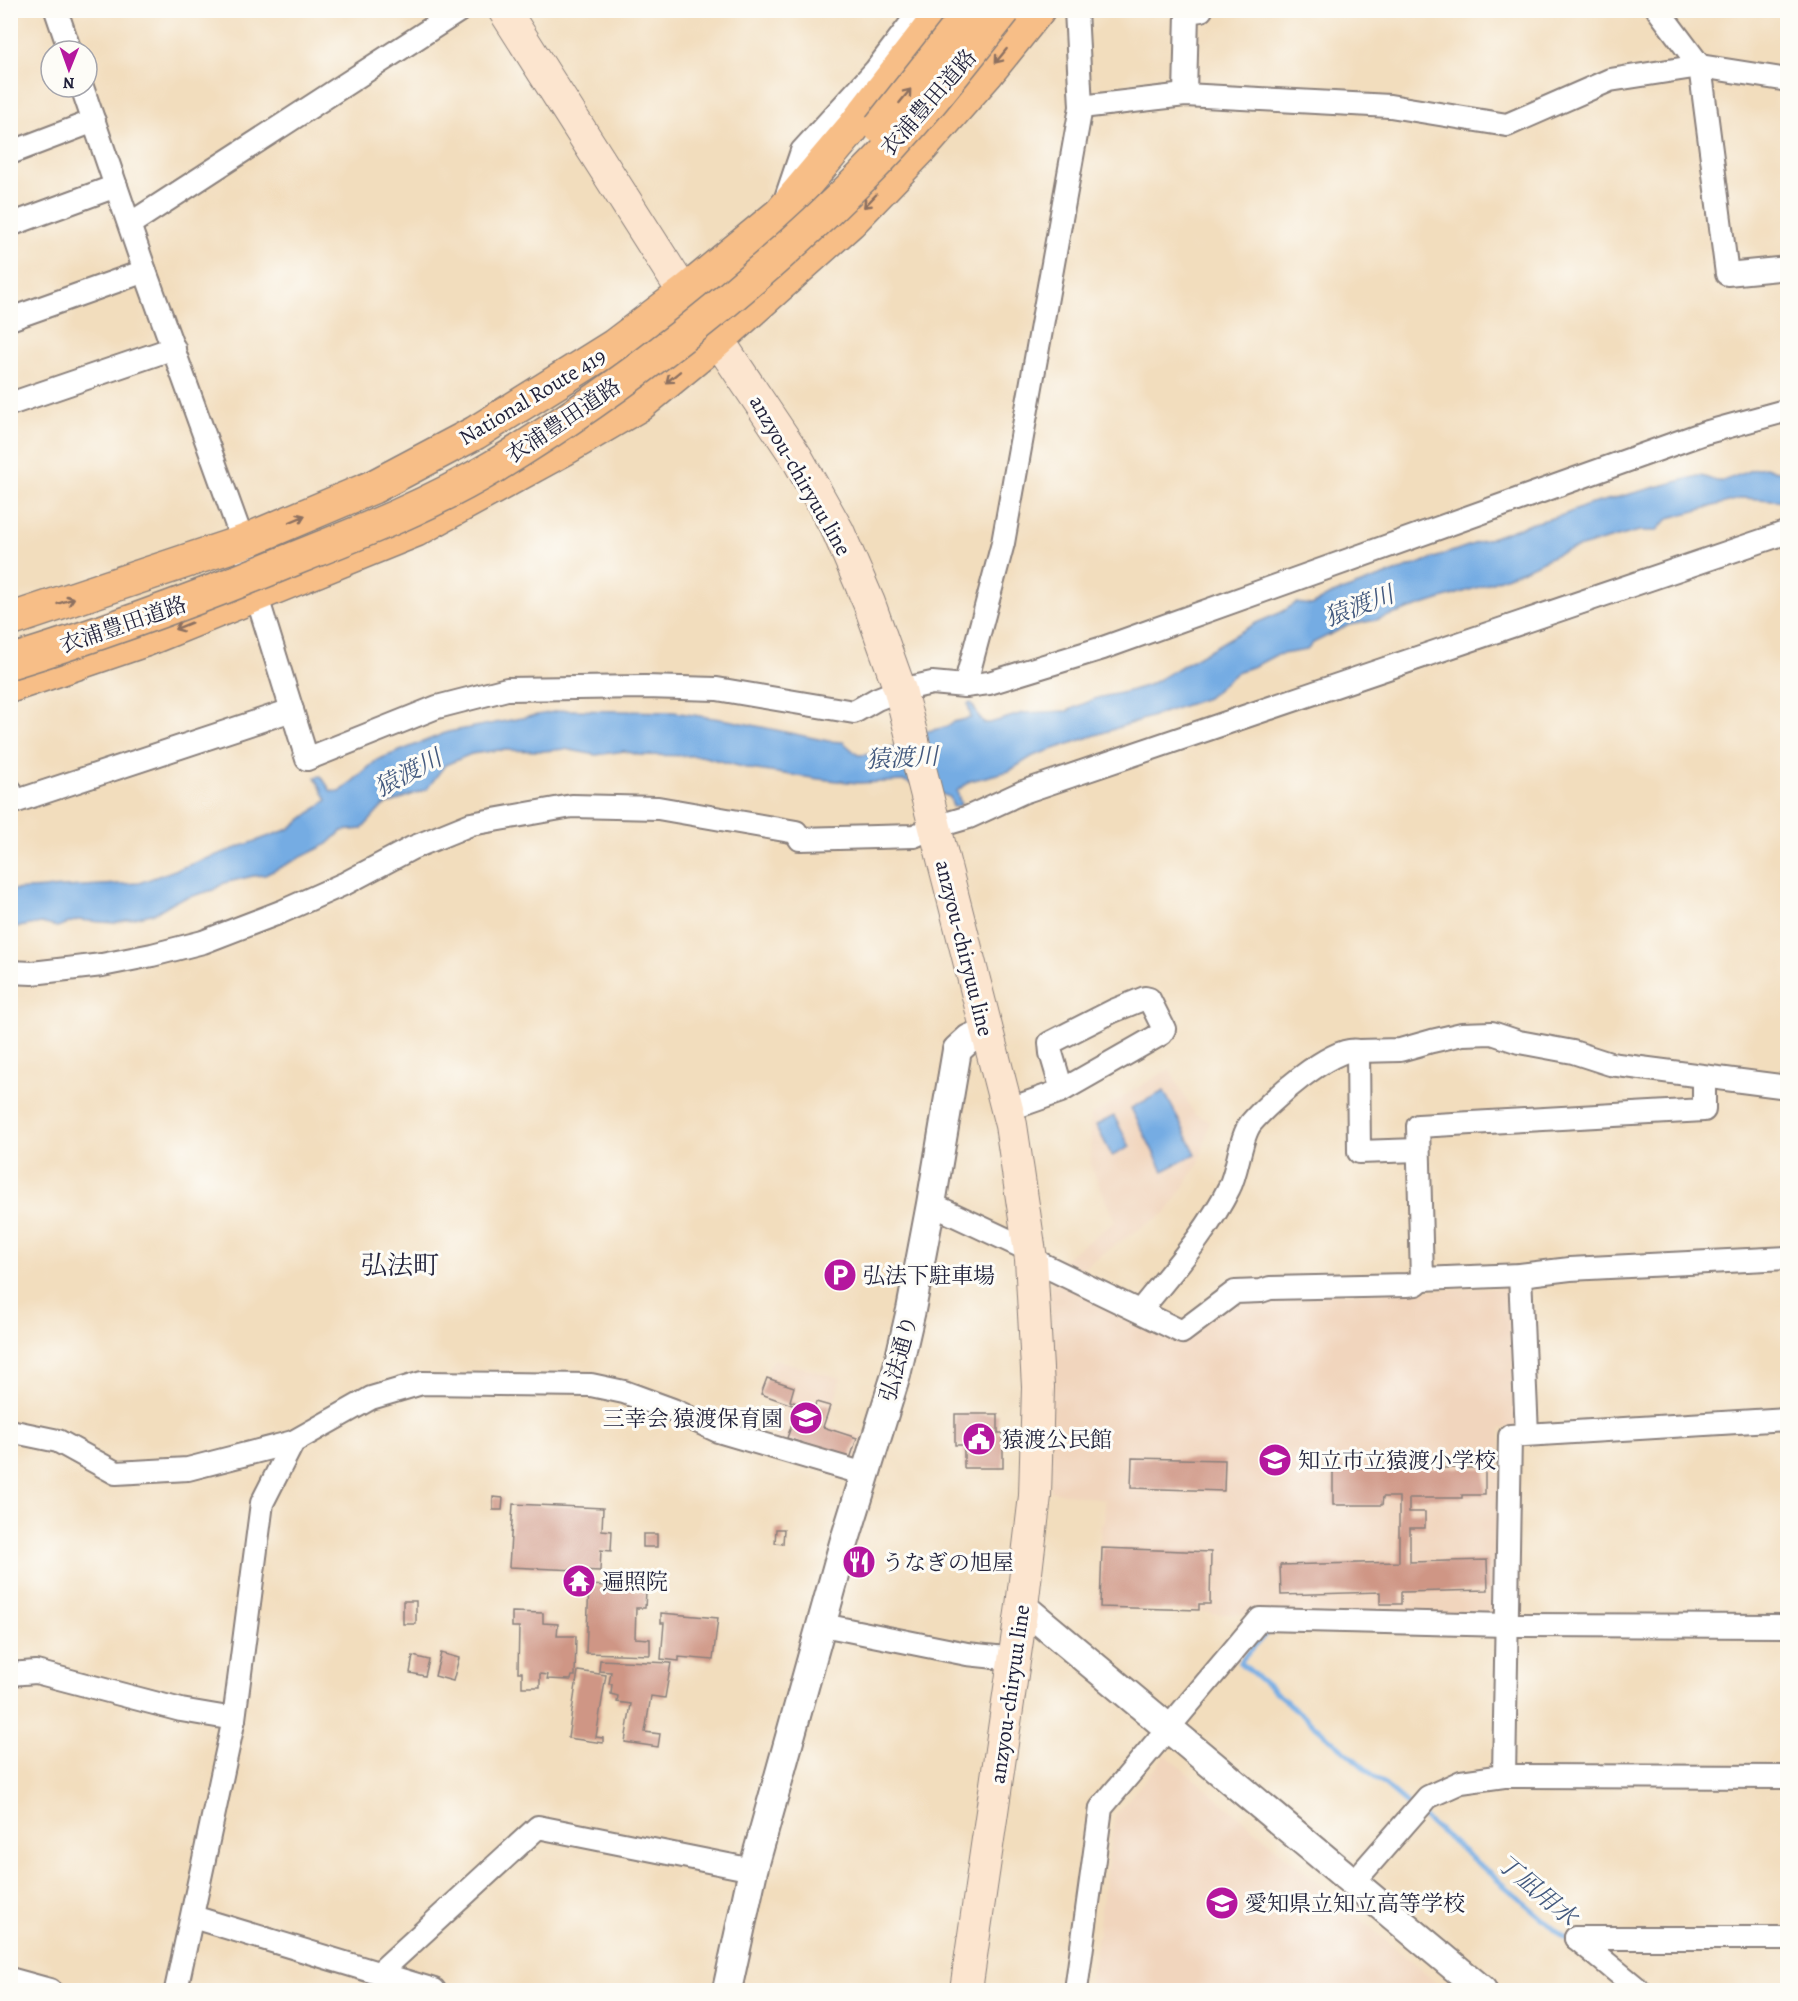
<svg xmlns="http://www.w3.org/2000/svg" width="1798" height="2001" viewBox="0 0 1798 2001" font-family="Alegreya,'Noto Serif JP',serif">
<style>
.built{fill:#f1d5bd}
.water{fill:#74ace3;stroke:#4b678f;stroke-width:1.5}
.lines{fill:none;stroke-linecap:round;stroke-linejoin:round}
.stream{stroke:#74ace3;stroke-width:5}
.building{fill:#cf9685}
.minor-casing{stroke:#8a807c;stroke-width:26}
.tertiary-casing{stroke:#8a807c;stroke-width:32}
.secondary-casing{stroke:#8a807c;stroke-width:34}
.trunk-casing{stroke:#8a807c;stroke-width:36}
.minor{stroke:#fff;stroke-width:22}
.tertiary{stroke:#fff;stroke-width:28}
.secondary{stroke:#fce5cf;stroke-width:32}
.trunk{stroke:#f7be87;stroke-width:33}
.trunk-bridge-casing{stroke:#8a807c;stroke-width:36;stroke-linecap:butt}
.trunk-bridge{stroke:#f7be87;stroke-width:33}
.oneway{stroke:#8c7061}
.labels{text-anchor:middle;stroke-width:6;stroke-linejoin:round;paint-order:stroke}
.street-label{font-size:22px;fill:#22223b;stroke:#fdfcf7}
.poi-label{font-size:22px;fill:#22223b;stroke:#fdfcf7;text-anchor:start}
.water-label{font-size:24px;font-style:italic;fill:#43597e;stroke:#fdfcf7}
.quarter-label{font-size:26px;fill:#22223b;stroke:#fdfcf7}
</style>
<rect width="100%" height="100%" fill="#fdfcf7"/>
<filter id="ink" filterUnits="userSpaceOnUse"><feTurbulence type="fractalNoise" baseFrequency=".0167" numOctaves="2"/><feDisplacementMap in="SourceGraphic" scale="12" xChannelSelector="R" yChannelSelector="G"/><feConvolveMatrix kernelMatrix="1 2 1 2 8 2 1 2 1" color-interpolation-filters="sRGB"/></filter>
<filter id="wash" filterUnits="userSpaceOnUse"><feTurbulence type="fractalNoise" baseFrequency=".008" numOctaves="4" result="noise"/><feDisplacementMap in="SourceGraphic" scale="24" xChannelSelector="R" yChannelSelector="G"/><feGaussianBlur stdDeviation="1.35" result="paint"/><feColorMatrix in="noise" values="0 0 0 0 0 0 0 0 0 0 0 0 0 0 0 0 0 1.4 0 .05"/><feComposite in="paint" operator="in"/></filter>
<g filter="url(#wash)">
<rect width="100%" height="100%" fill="#f2ddbd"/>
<g class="built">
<polygon points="1169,1069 1195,1115 1210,1121 1199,1163 1167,1212 1128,1236 1077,1272 1057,1264 1116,1221 1091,1167 1090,1116"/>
<polygon points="1055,1279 1182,1338 1233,1297 1515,1287 1521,1428 1501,1429 1499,1617 1211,1614 1210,1612 1097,1608 1101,1525 1104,1522 1105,1500 1050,1491 1050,1283"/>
<polygon points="773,1359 841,1378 828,1427 863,1436 855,1465 774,1443 784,1410 757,1396"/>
<polygon points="1166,1755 1445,1990 1089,1990 1115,1815"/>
</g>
<g class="water">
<path d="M 1766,467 L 1776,471 L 1787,470 L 1787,501 L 1743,498 L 1669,518 L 1656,531 L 1639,531 L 1559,553 L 1526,569 L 1479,587 L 1376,620 L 1349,625 L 1313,643 L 1307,650 L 1276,655 L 1257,665 L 1237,672 L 1207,698 L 1033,756 L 1009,771 L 970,781 L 957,791 L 961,805 L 953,807 L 950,797 L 904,781 L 858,783 L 819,779 L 750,769 L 701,756 L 639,755 L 624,751 L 596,755 L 565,749 L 544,751 L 499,750 L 471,754 L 445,765 L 427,789 L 383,806 L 362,829 L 342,831 L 328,844 L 265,875 L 253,876 L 224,883 L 213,890 L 175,901 L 155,913 L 114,923 L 78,920 L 57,927 L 41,923 L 19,927 L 11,925 L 11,890 L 139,883 L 289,829 L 327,800 L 315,777 L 321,776 L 331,791 L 340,792 L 377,760 L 448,732 L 564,710 L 674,712 L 733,721 L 828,741 L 843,742 L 858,755 L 879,754 L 919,733 L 946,727 L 953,722 L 971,718 L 968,704 L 971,703 L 983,723 L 990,723 L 1023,713 L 1067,711 L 1097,698 L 1125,692 L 1149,685 L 1256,623 L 1282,612 L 1296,603 L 1312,605 L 1330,595 L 1530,524 L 1563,515 L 1588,505 L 1698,476 C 1707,475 1713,483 1722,481 C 1737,477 1750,468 1766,467 Z"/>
<polygon points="1164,1091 1196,1154 1163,1171 1131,1108"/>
<polygon points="1114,1116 1130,1147 1112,1156 1096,1125"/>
</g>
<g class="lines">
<g class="stream">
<polyline points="1267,1632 1240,1662 1407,1804"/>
<polyline points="1423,1817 1568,1940"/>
<polyline points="373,1990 376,1980"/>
</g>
</g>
<g id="blocks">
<g class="building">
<polygon points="767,1378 794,1387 790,1401 814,1409 816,1402 830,1406 823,1427 857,1438 850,1459 787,1438 798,1407 761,1394"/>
<polygon points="955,1414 998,1414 998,1433 1003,1433 1003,1468 964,1468 964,1445 955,1445"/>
<polygon points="1132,1458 1225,1460 1224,1491 1131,1488"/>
<polygon points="1333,1468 1485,1468 1485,1495 1462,1495 1462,1498 1409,1498 1409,1512 1425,1512 1425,1528 1410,1528 1410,1562 1487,1560 1488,1590 1401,1592 1401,1604 1380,1604 1380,1592 1281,1595 1280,1565 1399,1562 1399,1497 1383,1497 1382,1505 1333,1505"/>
<polygon points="493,1497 503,1498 502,1510 493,1510"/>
<polygon points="513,1504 603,1508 602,1530 612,1531 611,1551 601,1550 600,1571 509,1567"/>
<polygon points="776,1529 784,1529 783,1544 775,1543"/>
<rect x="643" y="1534" width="14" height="13"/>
<polygon points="1102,1548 1211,1552 1210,1604 1199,1604 1199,1610 1100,1607"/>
<polygon points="610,1579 628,1580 627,1584 633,1585 633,1591 646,1591 645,1608 636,1608 635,1638 650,1639 650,1655 586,1653 589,1585 610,1586"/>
<rect x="403" y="1601" width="13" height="23"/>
<polygon points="512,1612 543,1613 543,1623 558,1624 557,1636 576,1636 575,1676 572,1676 571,1680 547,1679 548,1675 540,1674 540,1687 522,1687 522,1672 518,1672 519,1627 512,1627"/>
<polygon points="661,1613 718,1618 713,1660 679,1657 679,1661 661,1659 664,1623 661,1623"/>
<polygon points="441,1653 459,1658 453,1681 435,1676"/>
<polygon points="413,1656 429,1660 425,1676 410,1673"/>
<polygon points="600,1660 671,1663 665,1698 651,1696 645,1732 660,1734 658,1747 625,1742 631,1704 617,1702 618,1696 611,1694 612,1684 609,1684 611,1672 599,1671"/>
<polygon points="578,1671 606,1675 596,1737 603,1738 603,1743 568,1738"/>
</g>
</g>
</g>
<g filter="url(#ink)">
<use href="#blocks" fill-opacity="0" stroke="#8a807c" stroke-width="1.5"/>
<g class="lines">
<g class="minor-casing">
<g id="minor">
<polyline points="56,10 70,51"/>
<polyline points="1658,10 1700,66 1727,274 1788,268"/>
<polyline points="82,87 145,271 243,542 257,597 307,759 437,707 507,689 645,687 717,689 854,712 877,699 900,690 932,683 965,686 989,683 1103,648 1704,433 1788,410"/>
<polyline points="1185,95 1187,12 1201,10"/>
<polyline points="1081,107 1185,95 1390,106 1507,125 1610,80 1700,66 1788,80"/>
<polyline points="10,153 94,121"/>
<polyline points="786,198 802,151 875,71 921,10"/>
<polyline points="130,224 460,10"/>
<polyline points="10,225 116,186"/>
<polyline points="10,319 145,271"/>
<polyline points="10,404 174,348"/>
<polyline points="965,686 1003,543 1081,107 1076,10"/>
<polyline points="10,790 14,802 292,710"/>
<polyline points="10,972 32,973 102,965 152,955 203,942 281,912 346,883 412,848 471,824 572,806 658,808 796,832 800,839 914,836 935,827 969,817 1023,792 1788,532"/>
<polyline points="1358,1051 1359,1152 1418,1150"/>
<polyline points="1704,1077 1704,1110 1418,1126 1422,1279 1520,1275 1570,1269 1788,1258"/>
<polyline points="1007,1110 1061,1091 1161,1034 1164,1029 1149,999 1145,998 1113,1011 1050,1043 1051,1053 1062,1090"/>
<polyline points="931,1204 1029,1250"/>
<polyline points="1031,1259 1182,1332 1235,1292 1261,1291 1270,1288 1407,1285 1416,1284 1422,1279"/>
<polyline points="1520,1275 1527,1434"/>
<path d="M 1140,1311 C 1171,1272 1207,1233 1229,1188 C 1238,1171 1240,1137 1251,1123 C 1267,1104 1333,1044 1358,1051 L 1400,1050 L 1432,1041 L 1462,1034 L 1492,1033 L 1519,1042 L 1573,1052 L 1610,1064 L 1788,1087"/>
<polyline points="10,1431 58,1441 116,1473 188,1469 293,1442"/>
<polyline points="823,1625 967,1654 1015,1659"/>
<polyline points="10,1674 36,1672 181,1710 234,1719"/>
<polyline points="1504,1776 1510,1436 1788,1419"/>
<polyline points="1353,1883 1428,1797 1461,1782 1504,1776 1788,1777"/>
<polyline points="193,1917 434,1990"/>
<polyline points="1576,1938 1788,1938"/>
<polyline points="1576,1938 1639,1990"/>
<polyline points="379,1973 538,1827 753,1870"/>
<polyline points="10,1979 50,1990"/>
<polyline points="176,1990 234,1719 262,1503 293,1442 371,1398 422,1383 591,1385 624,1392 673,1410 718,1431 865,1474"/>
<polyline points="1076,1990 1101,1808 1260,1619 1507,1625 1788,1626"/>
</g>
</g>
<g class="tertiary-casing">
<g id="tertiary">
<polyline points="1022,1606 1482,1990"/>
<polyline points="727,1990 753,1870 844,1543 896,1375 911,1310 931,1204 957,1050 969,1039 986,1032"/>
</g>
</g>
<g class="secondary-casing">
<polyline id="secondary" points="504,10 684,293 718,340 797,458 838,531 869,603 900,690 1011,1125 1031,1259 1038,1387 1035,1496 1022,1606 966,1990"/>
</g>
<g class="trunk-casing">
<g id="trunk">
<polyline points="10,620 243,542 373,487 475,433 614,346 684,293 780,214 851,130 944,10"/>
<polyline points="10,686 145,640 416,530 564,449 639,405 718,340 850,222 920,149 988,72 1038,10"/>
</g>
</g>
<use href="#minor" class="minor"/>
<use href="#tertiary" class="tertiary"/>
<use href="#secondary" class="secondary"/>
<use href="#trunk" class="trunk"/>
<g class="trunk-bridge-casing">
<g id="trunk-bridge">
<polyline points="880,127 972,10"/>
<path d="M 10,662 C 107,632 202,597 296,558 C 364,531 432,504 495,466 C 625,387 754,285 862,177 C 914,126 959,67 1004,10"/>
</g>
</g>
<use href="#trunk-bridge" class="trunk-bridge"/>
</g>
<defs><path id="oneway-shaft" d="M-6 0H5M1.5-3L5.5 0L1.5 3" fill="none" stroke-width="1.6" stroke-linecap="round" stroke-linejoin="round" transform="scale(1.5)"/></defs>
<g class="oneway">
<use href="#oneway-shaft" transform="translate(1001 56) rotate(129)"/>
<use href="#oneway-shaft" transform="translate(905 96) rotate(-51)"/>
<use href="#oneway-shaft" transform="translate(870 201) rotate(134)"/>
<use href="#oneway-shaft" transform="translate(673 377) rotate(141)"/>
<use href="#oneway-shaft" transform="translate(297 519) rotate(-23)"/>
<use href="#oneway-shaft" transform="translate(66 601) rotate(-19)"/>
<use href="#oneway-shaft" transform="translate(183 626) rotate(158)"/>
</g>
</g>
<defs>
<g id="parking-disc" transform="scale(1.725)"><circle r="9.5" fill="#b5179e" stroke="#fdfcf7"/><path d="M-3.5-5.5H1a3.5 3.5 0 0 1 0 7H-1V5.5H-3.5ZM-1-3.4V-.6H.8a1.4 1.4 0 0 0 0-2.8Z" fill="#fff"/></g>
<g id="school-disc" transform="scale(1.725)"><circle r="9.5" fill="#b5179e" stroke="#fdfcf7"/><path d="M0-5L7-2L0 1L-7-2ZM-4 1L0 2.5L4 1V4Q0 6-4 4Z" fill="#fff"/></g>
<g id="civic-disc" transform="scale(1.725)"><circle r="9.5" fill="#b5179e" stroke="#fdfcf7"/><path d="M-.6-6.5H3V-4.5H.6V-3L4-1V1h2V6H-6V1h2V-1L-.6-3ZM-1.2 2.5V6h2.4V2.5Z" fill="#fff"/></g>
<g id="restaurant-disc" transform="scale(1.725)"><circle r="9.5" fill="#b5179e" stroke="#fdfcf7"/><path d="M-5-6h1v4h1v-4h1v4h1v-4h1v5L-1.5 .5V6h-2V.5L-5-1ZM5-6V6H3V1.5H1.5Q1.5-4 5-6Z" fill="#fff"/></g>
<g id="temple-disc" transform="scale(1.725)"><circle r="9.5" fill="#b5179e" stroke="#fdfcf7"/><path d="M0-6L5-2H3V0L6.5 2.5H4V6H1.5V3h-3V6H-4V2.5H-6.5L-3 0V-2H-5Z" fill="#fff"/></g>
</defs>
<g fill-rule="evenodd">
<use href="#parking-disc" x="840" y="1275"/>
<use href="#school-disc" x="806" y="1418"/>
<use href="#civic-disc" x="979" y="1439"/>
<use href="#school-disc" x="1275" y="1460"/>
<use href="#restaurant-disc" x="859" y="1562"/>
<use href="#temple-disc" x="579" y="1581"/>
<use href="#school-disc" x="1222" y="1903"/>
</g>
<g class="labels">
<g class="street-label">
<text transform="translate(928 102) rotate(-49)" y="8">衣浦豊田道路</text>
<text transform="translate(532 396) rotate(-31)" y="8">National Route 419</text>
<text transform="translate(563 420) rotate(-34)" y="8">衣浦豊田道路</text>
<text transform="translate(801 475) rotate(60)" y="8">anzyou-chiryuu line</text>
<text transform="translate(123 624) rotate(-19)" y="8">衣浦豊田道路</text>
<text transform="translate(965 948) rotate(76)" y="8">anzyou-chiryuu line</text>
<text transform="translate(898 1358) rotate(-75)" y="8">弘法通り</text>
<text transform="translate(1009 1694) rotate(-82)" y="8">anzyou-chiryuu line</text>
</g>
<g class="poi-label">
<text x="863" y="1283">弘法下駐車場</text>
<text x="783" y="1426" text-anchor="end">三幸会 猿渡保育園</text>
<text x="1002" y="1447">猿渡公民館</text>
<text x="1298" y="1468">知立市立猿渡小学校</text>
<text x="882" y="1570">うなぎの旭屋</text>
<text x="602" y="1589">遍照院</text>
<text x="1245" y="1911">愛知県立知立高等学校</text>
</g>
<g class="water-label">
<text transform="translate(1359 606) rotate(-21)" y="8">猿渡川</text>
<text transform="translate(902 758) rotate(-3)" y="8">猿渡川</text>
<text transform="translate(408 773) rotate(-28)" y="8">猿渡川</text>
<text transform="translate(1537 1890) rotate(40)" y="8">丁凪用水</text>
</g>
<g class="quarter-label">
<text x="400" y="1274">弘法町</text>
</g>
</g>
<rect width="1798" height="2001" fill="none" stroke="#fdfcf7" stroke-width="36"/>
<g transform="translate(69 69) rotate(181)"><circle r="28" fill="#fdfcf7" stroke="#a5a5ac" stroke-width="1.5"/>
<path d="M0-4.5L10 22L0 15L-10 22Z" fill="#b5179e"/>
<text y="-9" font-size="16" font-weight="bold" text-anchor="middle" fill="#22223b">N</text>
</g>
</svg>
